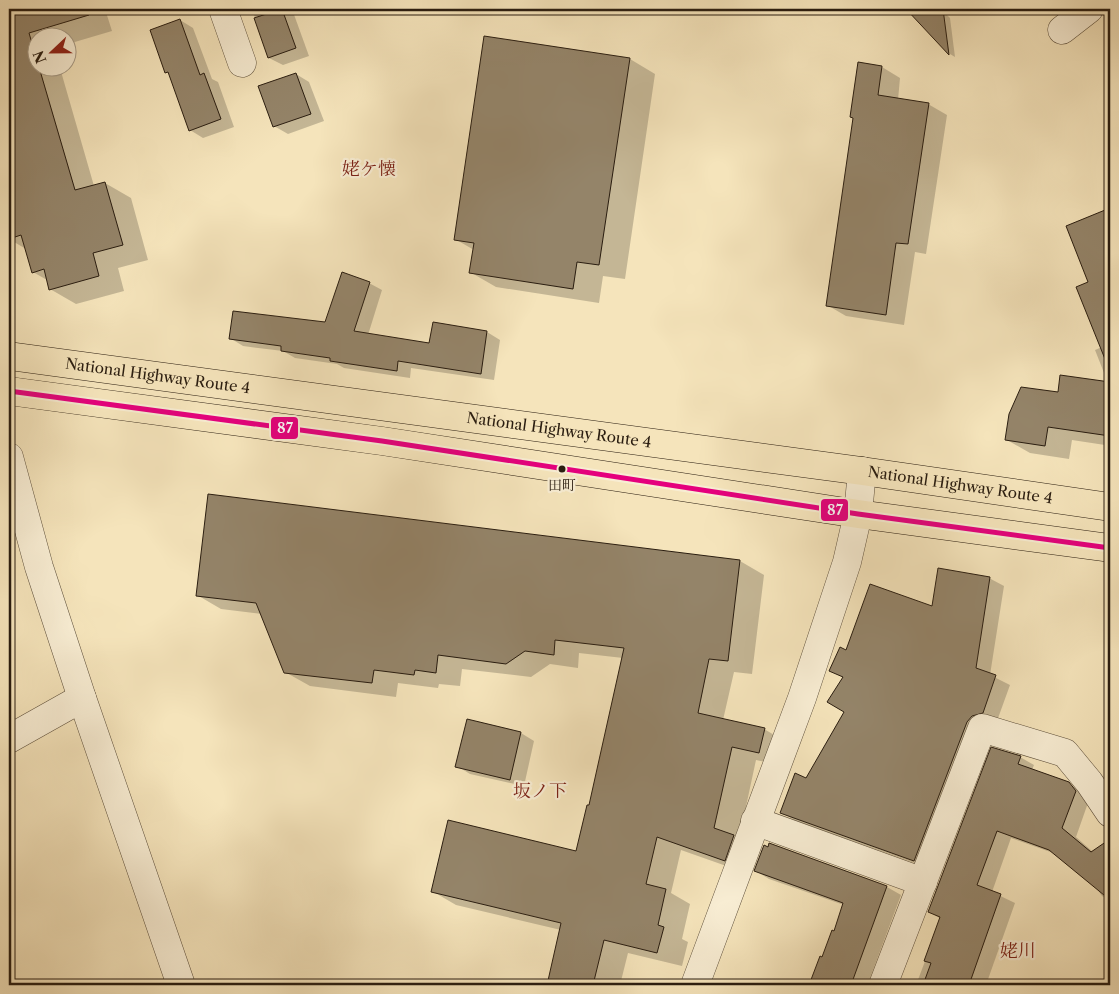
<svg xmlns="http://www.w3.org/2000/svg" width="1119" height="994" viewBox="0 0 1119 994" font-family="'Libre Caslon Text','Noto Serif JP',serif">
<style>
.shadow{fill:#0003}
.building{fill:#948469;stroke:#2a1d10}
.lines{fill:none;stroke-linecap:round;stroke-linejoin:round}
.street-casing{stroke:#5d4f3b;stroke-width:29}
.highway-casing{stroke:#2a1d10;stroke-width:29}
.street{stroke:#f8edd3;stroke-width:28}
.highway{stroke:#f5e4bb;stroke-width:28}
.bus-1-casing{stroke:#f8edd3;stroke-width:9}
.bus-1{stroke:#e5007d;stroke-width:5}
.bus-dot{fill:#2a1d10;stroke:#f8edd3;stroke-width:2}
.labels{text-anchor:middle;stroke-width:4.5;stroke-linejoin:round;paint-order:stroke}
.bus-label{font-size:14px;fill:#2a1d10;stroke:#f8edd3}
.street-label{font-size:15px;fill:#2a1d10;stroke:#f8edd3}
.quarter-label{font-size:18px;fill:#7a1f14;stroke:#f8edd3}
.line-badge{stroke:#f8edd3;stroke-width:2}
.badge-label{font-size:14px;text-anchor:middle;font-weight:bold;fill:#fff}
</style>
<rect width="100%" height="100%" fill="#f5e4bb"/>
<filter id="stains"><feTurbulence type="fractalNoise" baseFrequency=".004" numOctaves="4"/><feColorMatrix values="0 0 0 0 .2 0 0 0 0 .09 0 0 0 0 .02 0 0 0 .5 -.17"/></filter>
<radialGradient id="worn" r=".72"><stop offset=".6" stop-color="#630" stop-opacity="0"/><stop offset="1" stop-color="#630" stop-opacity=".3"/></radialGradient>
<g class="shadow">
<polygon points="9,9 105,9 112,31 68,44 68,38 38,38 38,68 60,68 94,186 105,183 131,198 148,260 118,268 124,291 76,304 50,289 47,280 33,272 26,249 9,239"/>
<polygon points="252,9 292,9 309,56 283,65 269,58"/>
<polygon points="913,9 941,9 950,18 955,57 950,54 910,11"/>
<polygon points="180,20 193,28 212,79 218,82 234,127 203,138 190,130 170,74 166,72"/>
<polygon points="630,59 655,74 625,279 603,276 599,303 496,287 470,272 474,250 455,239"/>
<polygon points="882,67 900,78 898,100 928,104 947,115 926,254 915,252 904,325 846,316 827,305"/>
<polygon points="296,74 309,82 324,121 288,134 274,126"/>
<polygon points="1110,210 1110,451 1104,448 1105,445 1072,440 1069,459 1030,453 1007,440 1059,394 1108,383 1095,350 1102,347 1089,283 1068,227"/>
<polygon points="369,283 382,290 368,335 431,344 487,332 500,340 494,380 411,368 410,378 344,368 337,364 295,358 283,351 243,346 230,338 326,324"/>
<polygon points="740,561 764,575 752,674 734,672 723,720 764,729 788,743 783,766 756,760 739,839 749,874 681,850 671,893 690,904 682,939 688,942 682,966 628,953 620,985 548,985 561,930 456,905 432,891 577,852 590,807 623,658 579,653 578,668 550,664 531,677 462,669 460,686 439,684 438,688 398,683 396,697 310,686 285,672 262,614 221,609 197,595"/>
<polygon points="989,578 1004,586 990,675 1010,685 997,721 929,868 796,821 782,813 806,779 845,712 844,678 831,671 847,652"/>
<polygon points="468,720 521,733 534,741 524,786 470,774 457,766"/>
<polygon points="1020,757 1034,765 1032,770 1068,783 1083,792 1089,800 1076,837 1093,852 1110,840 1110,901 1102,896 1094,885 1056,854 1011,838 992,892 1015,903 986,985 916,985 941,919 929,912"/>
<polygon points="756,871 887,887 901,895 870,978 872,979 870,985 810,985 820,957 823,958 835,932 844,905 769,879"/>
</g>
<g class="building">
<polygon points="9,9 88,9 89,15 29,33 75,190 105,182 123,245 93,253 99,276 49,290 44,269 32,273 21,235 9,239"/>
<polygon points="282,9 296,48 268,58 254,18"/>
<polygon points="906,9 943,9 949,55"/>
<polygon points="180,19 200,75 204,73 221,119 189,131 168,72 165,73 150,30"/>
<polygon points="484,36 630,58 599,265 577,262 573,289 469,273 474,243 454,240"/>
<polygon points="858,62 882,66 878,95 929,103 908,244 896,243 886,315 826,306 853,118 850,117"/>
<polygon points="296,73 311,114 273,127 258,86"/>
<polygon points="1110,208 1110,369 1109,369 1076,287 1088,282 1066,226"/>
<polygon points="342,272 370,282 354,331 429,343 433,322 487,331 481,374 398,361 397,371 330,361 330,358 281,351 281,346 229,339 233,311 325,322"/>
<polygon points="1060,375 1110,382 1110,436 1048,427 1045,446 1005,440 1009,414 1021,387 1058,392"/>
<polygon points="208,494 740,560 728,661 709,659 698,713 765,728 759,753 732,747 714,828 734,835 725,861 657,837 646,884 666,889 658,925 664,927 657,953 604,940 593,985 547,985 561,923 431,892 448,820 576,851 587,805 589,805 624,648 555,640 554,655 525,651 506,664 438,655 436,673 415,670 414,675 374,670 372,683 284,673 256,603 196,596"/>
<polygon points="938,568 990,577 976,668 996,675 983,713 972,716 967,722 914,861 780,813 795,773 806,778 844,712 827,702 843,677 829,671 840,647 846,650 870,584 932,606"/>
<polygon points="467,719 521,732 510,780 455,767"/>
<polygon points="991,747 1021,756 1018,764 1069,782 1076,791 1062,828 1091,852 1110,839 1110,900 1049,850 997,831 977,885 1001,894 969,985 923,985 931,963 924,961 940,917 928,912"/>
<polygon points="769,843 887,886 851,985 809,985 820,956 822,957 832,930 834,931 843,903 754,871 764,845 768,847"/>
</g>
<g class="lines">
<g class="street-casing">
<g id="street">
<polyline points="223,9 242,63"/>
<polyline points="1062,30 1089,9"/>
<polyline points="9,457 39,567 82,698 181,985"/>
<polyline points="9,739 82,698"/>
<polyline points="755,821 923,882"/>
<polyline points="695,985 802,698 847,562 858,514 862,471"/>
<polyline points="883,985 982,728 1065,753 1089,782 1110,813"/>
</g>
</g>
<g class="highway-casing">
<g id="highway">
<path id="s1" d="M 9,356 L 862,471 L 1110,507"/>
<polyline points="9,391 382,441 858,514 1110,548"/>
</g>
</g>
<use href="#street" class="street"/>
<use href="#highway" class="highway"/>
<g class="bus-1-casing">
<polyline id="bus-1" points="9,391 382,441 858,514 1110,548"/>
</g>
<use href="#bus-1" class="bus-1"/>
</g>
<circle class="bus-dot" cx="562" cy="469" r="4.5"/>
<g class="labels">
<g class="bus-label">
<text x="562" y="490">田町</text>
</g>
<g class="street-label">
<text dy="5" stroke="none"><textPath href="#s1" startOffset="150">National Highway Route 4</textPath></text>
<text dy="5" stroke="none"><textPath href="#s1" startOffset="555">National Highway Route 4</textPath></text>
<text dy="5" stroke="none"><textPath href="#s1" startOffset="960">National Highway Route 4</textPath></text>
</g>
<g class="quarter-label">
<text x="369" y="175">姥ケ懐</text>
<text x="540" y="797">坂ノ下</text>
<text x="1018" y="957">姥川</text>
</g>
</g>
<g class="line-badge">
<rect x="270" y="416" width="29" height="24" rx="5" fill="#e5007d"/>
<rect x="820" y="498" width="29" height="24" rx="5" fill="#e5007d"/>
</g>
<g class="badge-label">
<text x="285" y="433">87</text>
<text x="835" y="515">87</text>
</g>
<rect width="1119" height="994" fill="none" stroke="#f5e4bb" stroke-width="30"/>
<rect x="10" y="10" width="1099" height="974" fill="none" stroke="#2a1d10" stroke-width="2.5"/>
<rect x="15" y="15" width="1089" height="964" fill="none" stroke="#2a1d10"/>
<g transform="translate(52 52) rotate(248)"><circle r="24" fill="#f8edd3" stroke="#a69a85"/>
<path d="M0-4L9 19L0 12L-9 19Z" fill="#8f2418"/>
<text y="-8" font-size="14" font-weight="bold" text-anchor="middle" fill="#2a1d10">N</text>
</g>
<rect width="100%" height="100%" filter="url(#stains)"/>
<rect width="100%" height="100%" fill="url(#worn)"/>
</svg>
